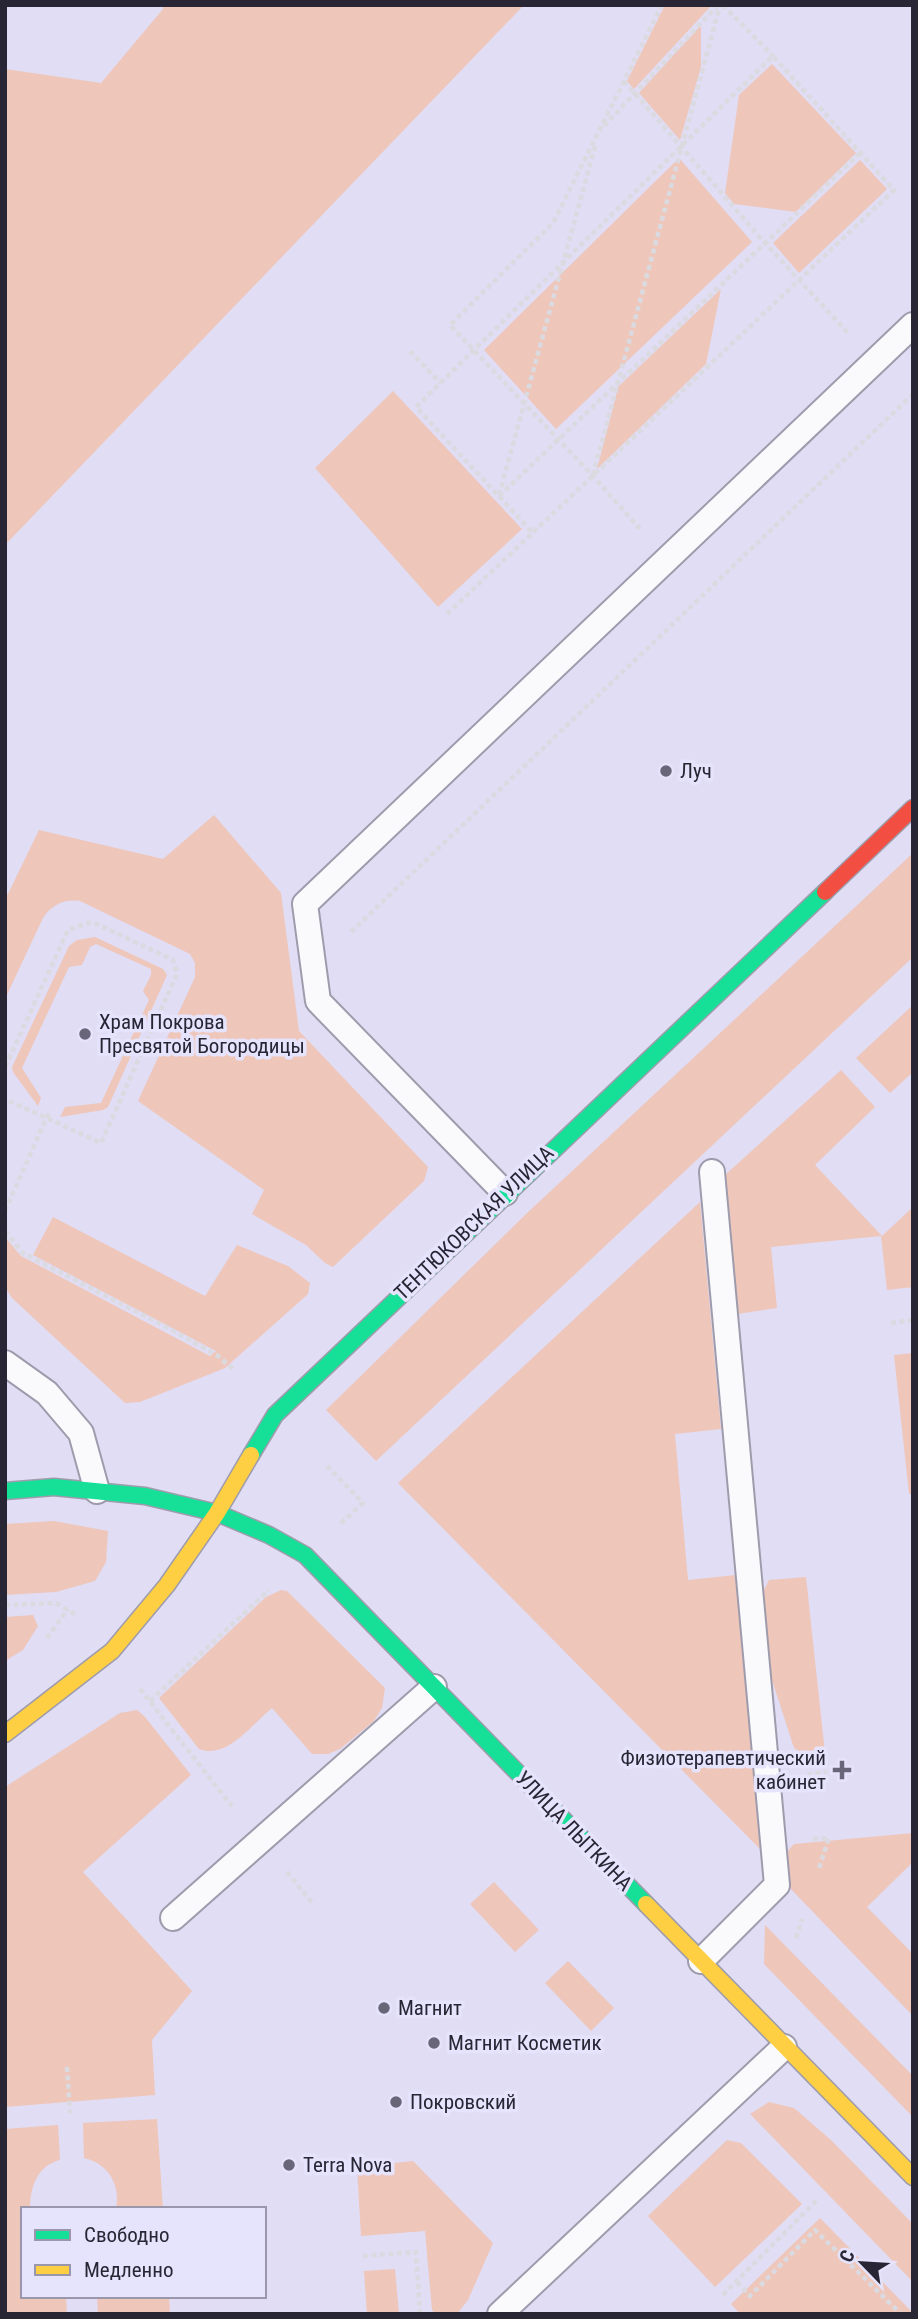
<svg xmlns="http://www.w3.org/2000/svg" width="918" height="2319" viewBox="0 0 918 2319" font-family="'Roboto Condensed',sans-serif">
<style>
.green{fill:#efc6ba}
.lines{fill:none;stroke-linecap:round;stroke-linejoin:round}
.lane-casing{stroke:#9e9cac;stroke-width:28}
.fast-casing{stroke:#9e9cac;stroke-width:19}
.slow-casing{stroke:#9e9cac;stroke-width:19}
.jam-casing{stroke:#9e9cac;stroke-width:19}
.path{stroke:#dadae0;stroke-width:4.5;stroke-dasharray:5 3.5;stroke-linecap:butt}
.lane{stroke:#fafafd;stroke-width:24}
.fast{stroke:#16e098;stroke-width:16}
.slow{stroke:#ffcf43;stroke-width:16}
.jam{stroke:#f24e42;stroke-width:16}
.poi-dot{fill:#686678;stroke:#e6e3fc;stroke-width:2.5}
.labels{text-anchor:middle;stroke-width:7;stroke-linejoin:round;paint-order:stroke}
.poi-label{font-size:21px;fill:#282635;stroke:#e6e3fc;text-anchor:start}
.street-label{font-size:21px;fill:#282635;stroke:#e6e3fc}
</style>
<rect width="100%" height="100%" fill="#e0ddf4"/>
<g class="green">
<polygon points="163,5 524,5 5,545 5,69 101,83 163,9"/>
<polygon points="665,5 712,5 634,89 627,81"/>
<polygon points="701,25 701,67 680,140 639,93"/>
<polygon points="772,64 856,153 796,212 734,204 725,193 739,95"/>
<polygon points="679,158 752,242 556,429 484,350"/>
<polygon points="860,160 887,189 799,273 773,243"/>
<polygon points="721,289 706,364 597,469 618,387"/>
<polygon points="393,391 522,529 438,607 315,468"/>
<path d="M 214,815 L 281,893 L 299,1031 L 428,1167 L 424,1181 L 333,1267 L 325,1263 L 306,1245 L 252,1214 L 264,1190 L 138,1101 L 195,977 L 195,963 L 190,954 L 80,901 C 63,899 52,905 43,918 L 5,999 L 5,900 L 39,830 L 163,859 Z"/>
<polygon points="913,853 913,957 376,1461 326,1410 525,1215"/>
<polygon points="95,937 163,969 167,975 108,1107 103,1110 60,1117 65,1107 101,1103 149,1000 143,991 151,975 151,969 96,944 90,947 82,965 69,967 22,1068 41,1098 38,1106 13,1072 12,1067 69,946 77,940"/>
<polygon points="913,1005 913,1072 890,1093 856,1058"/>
<polygon points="841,1070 875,1107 815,1165 882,1236 913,1207 913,1287 887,1290 881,1236 771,1247 777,1308 737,1314 725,1175"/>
<polygon points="700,1202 721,1429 675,1434 688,1580 736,1575 760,1849 398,1483"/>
<polygon points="53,1217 205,1296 237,1245 288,1266 310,1283 308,1294 225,1368 140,1402 125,1403 12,1298 5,1287 5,1237 21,1256 210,1356 216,1351 33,1255"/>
<polygon points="913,1353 913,1494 909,1494 894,1355"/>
<polygon points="54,1521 108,1531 106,1562 95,1581 56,1592 5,1595 5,1524"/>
<polygon points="806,1577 825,1753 804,1755 794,1748 772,1680 763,1592 769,1580"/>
<path d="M 281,1590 L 287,1591 L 385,1688 L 382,1708 L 374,1721 L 340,1749 L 328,1754 L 312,1754 L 272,1708 C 252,1724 227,1760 199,1749 L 159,1698 L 266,1597 Z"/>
<polygon points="33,1615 38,1626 23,1650 5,1661 5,1617"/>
<polygon points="137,1710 145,1717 191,1775 83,1872 192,1991 152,2040 155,2095 5,2107 5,1787 120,1713"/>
<polygon points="913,1833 913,1862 867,1907 913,1954 913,2016 789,1887 785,1876 786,1853 794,1844"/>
<polygon points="494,1882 539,1930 515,1952 470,1904"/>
<polygon points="765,1925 913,2076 913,2117 764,1964"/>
<polygon points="568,1961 614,2008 591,2031 545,1983"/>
<polygon points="769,2102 794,2108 831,2140 913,2224 913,2282 750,2114"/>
<path d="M 157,2119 L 163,2209 L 116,2209 C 121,2185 108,2163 84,2158 L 83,2123 Z"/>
<path d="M 58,2125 L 60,2160 C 37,2166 30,2187 30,2209 L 23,2209 L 23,2296 L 66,2296 L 67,2314 L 5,2314 L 5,2129 Z"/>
<polygon points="727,2140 741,2143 802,2204 715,2287 648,2216"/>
<polygon points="413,2161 493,2243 468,2300 457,2314 435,2314 432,2310 425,2231 361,2236 357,2167"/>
<polygon points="820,2218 913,2313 913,2314 740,2314 731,2304"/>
<polygon points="395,2269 399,2314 367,2314 364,2271"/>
<polygon points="97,2296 169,2296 170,2314 98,2314"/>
</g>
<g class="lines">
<g class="lane-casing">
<g id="lane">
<polyline points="505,1193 318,1001 305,904 913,325"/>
<polyline points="5,1363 47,1393 81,1433 97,1491"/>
<polyline points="173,1918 434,1687"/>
<polyline points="701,1961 777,1885 712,1172"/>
<polyline points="500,2314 784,2047"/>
</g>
</g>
<g class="fast-casing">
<g id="fast">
<polyline points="251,1455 275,1415 825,892"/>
<polyline points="5,1491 54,1487 145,1496 217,1513 269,1535 305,1555 646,1904"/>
</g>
</g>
<g class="slow-casing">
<g id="slow">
<polyline points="5,1734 112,1651 167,1585 217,1513 251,1455"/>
<polyline points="646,1904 913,2177"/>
</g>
</g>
<g class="jam-casing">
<polyline id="jam" points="825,892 913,808"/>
</g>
<g class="path">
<polyline points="723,5 773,56"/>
<polyline points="624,81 765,243 848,333"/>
<polyline points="604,126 718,5"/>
<polyline points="410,351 440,383"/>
<polyline points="593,475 720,5"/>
<polyline points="499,495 596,143"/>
<polyline points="499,496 860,153"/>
<polyline points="640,529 593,476 450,325 553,223 662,5"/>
<polyline points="447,614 894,190 773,56 416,407 533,533"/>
<polyline points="351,932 913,394"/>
<polyline points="5,1067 68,930 88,923 97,924 173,960 177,974 101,1143 5,1099"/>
<polyline points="5,1211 49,1112"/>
<polyline points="5,1231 23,1253 172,1330 218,1356 234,1370"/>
<polyline points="891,1323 913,1320"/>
<polyline points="327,1466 363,1503 340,1524"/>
<polyline points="912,1528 913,1528"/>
<polyline points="5,1605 56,1603 78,1616"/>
<polyline points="47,1638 68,1609"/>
<polyline points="140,1689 234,1809"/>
<polyline points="150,1701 269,1590"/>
<polyline points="807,1775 827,1772"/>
<polyline points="813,1839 829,1838 819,1868"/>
<polyline points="287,1872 313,1904"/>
<polyline points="796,1938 802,1919"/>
<polyline points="67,2067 70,2113"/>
<polyline points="363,2256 416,2252 420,2314"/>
<polyline points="737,2282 750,2296 815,2230 901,2314"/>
<polyline points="723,2295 817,2200"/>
</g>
<use href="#lane" class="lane"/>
<use href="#fast" class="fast"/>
<use href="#slow" class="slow"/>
<use href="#jam" class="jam"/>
</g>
<g class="poi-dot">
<circle cx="666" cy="771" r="7"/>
<circle cx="85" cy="1034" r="7"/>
<path d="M838.5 1759.5h7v7h7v7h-7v7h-7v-7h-7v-7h7z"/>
<circle cx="384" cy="2008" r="7"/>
<circle cx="434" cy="2043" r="7"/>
<circle cx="396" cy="2102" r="7"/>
<circle cx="289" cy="2165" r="7"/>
</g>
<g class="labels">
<g class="poi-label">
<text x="680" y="778">Луч</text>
<text x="99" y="1029">Храм Покрова<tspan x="99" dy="24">Пресвятой Богородицы</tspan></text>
<text x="826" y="1765" text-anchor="end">Физиотерапевтический<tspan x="826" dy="24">кабинет</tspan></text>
<text x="398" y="2015">Магнит</text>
<text x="448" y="2050">Магнит Косметик</text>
<text x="410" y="2109">Покровский</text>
<text x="303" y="2172">Terra Nova</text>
</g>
<g class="street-label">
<text transform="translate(474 1223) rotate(-44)" y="7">ТЕНТЮКОВСКАЯ УЛИЦА</text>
<text transform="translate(574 1831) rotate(46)" y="7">УЛИЦА ЛЫТКИНА</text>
</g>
</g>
<rect width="918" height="2319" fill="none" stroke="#282635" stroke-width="14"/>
<rect x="21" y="2207" width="245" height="91" fill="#e6e3fc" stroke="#9a97ac" stroke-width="2"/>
<rect x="35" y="2230" width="35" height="10" fill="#16e098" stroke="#9a97ac" stroke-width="2"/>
<text x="84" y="2242" font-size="21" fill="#282635">Свободно</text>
<rect x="35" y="2265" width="35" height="10" fill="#ffcf43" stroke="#9a97ac" stroke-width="2"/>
<text x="84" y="2277" font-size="21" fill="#282635">Медленно</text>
<g transform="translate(862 2263) rotate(295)" stroke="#e6e3fc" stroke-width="5" paint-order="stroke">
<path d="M0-5L12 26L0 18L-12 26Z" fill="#282635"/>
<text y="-10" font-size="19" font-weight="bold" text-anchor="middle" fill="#282635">С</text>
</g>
</svg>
